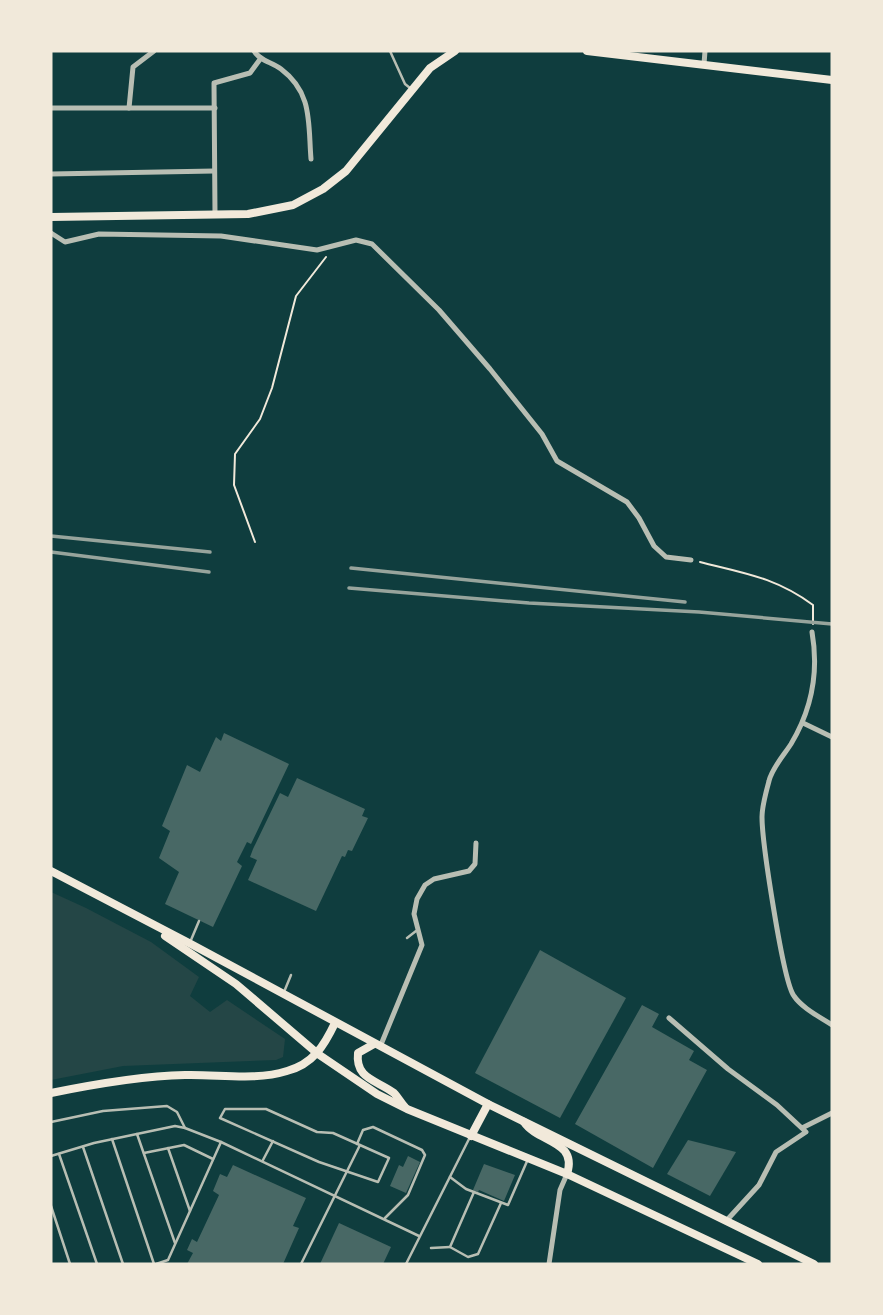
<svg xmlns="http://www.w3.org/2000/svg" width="883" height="1315" viewBox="0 0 883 1315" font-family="'Fira Sans',sans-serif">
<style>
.green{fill:#244646}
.building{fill:#486865}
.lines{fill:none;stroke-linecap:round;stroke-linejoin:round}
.path{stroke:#f1e9da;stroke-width:2}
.service{stroke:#b8beb3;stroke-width:2.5}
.minor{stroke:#b8beb3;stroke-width:5}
.primary{stroke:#f1e9da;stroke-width:8}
.trunk{stroke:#f1e9da;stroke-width:8}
.rail{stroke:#97a49c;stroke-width:3.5}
</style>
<rect width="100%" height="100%" fill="#0f3d3e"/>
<polygon class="green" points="51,892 86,908 151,942 199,977 190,996 210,1012 227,1000 285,1039 283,1057 276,1060 123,1066 51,1080"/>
<g class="building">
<polygon points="224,733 289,764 251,844 247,842 237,862 242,866 213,927 165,904 179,872 159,858 170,831 162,826 187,765 200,772 216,737 221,741"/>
<polygon points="297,778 365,809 362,816 368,818 352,851 348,850 345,857 342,856 316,911 248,880 257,860 250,857 253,849 280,793 288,797"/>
<polygon points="540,950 626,998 560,1118 475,1073"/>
<polygon points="642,1005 659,1014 652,1027 694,1051 689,1060 707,1070 653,1168 575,1124"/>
<polygon points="688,1140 736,1152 710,1196 667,1174"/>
<polygon points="408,1156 420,1162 406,1193 390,1186 399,1165 403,1167"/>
<polygon points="484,1164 515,1175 504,1201 479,1190 478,1192 473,1190"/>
<polygon points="233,1165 306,1198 293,1226 299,1228 283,1264 187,1264 193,1253 187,1250 192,1239 197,1242 219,1195 213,1191 220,1174 227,1177"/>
<polygon points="339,1223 391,1247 383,1264 320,1264"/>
</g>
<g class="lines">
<g class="path">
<polyline points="255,542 234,485 235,454 260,419 272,388 296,296 326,257"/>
<path d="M 700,562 C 743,573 775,577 813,605 L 813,624"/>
</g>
<g class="service">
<polyline points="390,51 405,84 410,88"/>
<polyline points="407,938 416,931"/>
<polyline points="191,940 199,921"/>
<polyline points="284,992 291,975"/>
<polygon points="225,1109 266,1109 317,1132 333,1133 389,1158 378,1182 319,1162 220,1118"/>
<polyline points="51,1122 103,1111 167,1106 177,1112 185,1128"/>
<polyline points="137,1134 175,1243"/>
<polyline points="112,1139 154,1264"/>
<polyline points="357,1144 363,1130 373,1127 422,1150 425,1155 408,1195 385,1218"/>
<polyline points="83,1147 123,1264"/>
<polyline points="168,1148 190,1211"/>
<polyline points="144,1153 184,1145 213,1159"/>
<polyline points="59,1154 97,1264"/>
<polyline points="51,1156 94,1143 175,1126 185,1128 221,1142 419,1236"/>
<polyline points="263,1160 273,1141"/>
<polyline points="450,1177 466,1189 508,1205 528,1159"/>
<polyline points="474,1192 450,1247 468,1257 478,1254 501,1203"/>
<polyline points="51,1206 70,1264"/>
<polyline points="431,1248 450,1247"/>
<polyline points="156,1264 168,1260 221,1142"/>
<polyline points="301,1264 360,1145"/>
<polyline points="406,1264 469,1139"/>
</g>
<g class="minor">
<path d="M 254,51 C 260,61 272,62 281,69 C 313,93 308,123 311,159"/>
<polyline points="704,64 705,51"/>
<polyline points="51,108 215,108"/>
<polyline points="129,108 133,67 154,51"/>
<polyline points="51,174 214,171"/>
<polyline points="215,214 214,83 250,73 261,58"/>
<polyline points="51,233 65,242 99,234 221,236 317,250 356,240 372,244 439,310 490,369 542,434 557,461 627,502 639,518 654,546 666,557 691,560"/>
<path d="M 812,632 C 819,672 812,709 791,744 C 784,755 772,768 769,781 C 766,792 762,806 762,817 C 762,841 783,982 794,996 C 802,1008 820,1017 832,1025"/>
<polyline points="803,723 832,737"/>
<polyline points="669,1018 728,1069 777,1105 806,1132 776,1152 759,1185 727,1220"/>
<polyline points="380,1047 422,945 414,914 417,899 425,885 434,879 469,871 475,864 476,843"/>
<polyline points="802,1128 832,1113"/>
<polyline points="549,1264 560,1190 567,1174"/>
</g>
<g class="primary">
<polyline points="587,51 832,80"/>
<polyline points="51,217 248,214 293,205 323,189 346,171 430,68 455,51"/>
</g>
<g class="trunk">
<polyline points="51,871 189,943 488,1104 814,1264"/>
<polyline points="165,936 236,984 318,1054 377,1094 407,1109 567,1174 758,1264"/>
<path d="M 374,1044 L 358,1053 C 355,1079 377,1080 394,1093 C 398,1097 401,1103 405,1107"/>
<path d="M 51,1093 C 95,1084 140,1076 185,1075 C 218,1074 255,1081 287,1071 C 313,1064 324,1046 335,1023"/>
<path d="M 524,1122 C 538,1143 578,1140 567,1174"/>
<polyline points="471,1136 488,1104"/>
</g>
<g class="rail">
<polyline points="51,536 210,552"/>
<polyline points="51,552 209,572"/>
<polyline points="351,568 685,602"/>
<polyline points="349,588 529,603 699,612 832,624"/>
</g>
</g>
<rect width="883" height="1315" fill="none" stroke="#f1e9da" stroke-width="105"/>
</svg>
